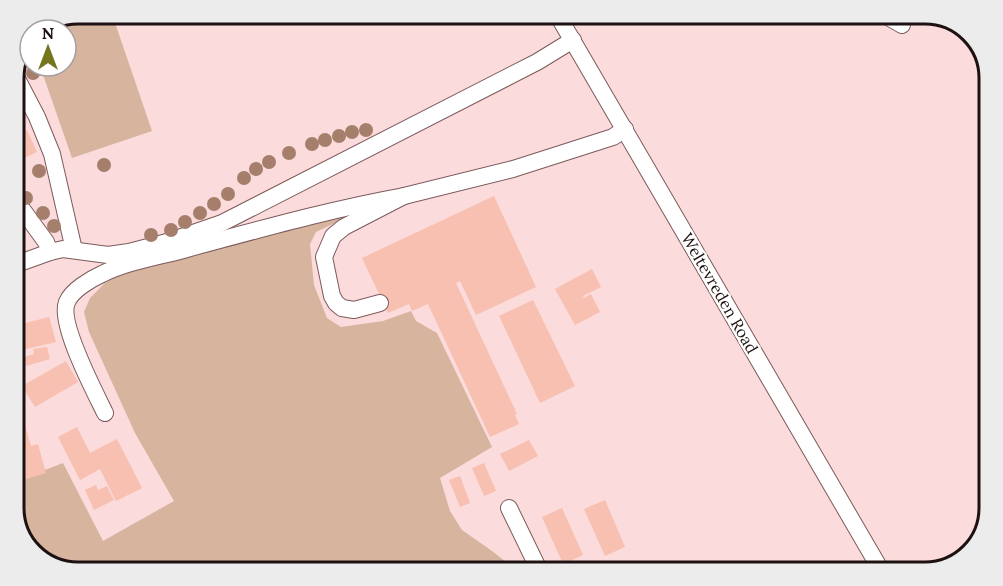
<svg xmlns="http://www.w3.org/2000/svg" width="1003" height="586" viewBox="0 0 1003 586" font-family="Lora,serif">
<style>
.green{fill:#d7b49e}
.building{fill:#f7c0b0}
.lines{fill:none;stroke-linecap:round;stroke-linejoin:round}
.minor-casing{stroke:#7c5a5b;stroke-width:18}
.minor{stroke:#fff;stroke-width:16}
.tree{fill:#a57f6c}
.labels{text-anchor:middle;stroke-width:4.5;stroke-linejoin:round;paint-order:stroke}
.street-label{font-size:16px;fill:#1e1112;stroke:#fff}
.rim{fill:none;stroke:#1e1112;stroke-width:3}
</style>
<rect width="100%" height="100%" fill="#fbdbdb"/>
<g class="green">
<polygon points="78,14 112,14 152,131 72,158 40,66 66,66 66,30 38,30"/>
<polygon points="370,206 316,232 310,244 314,285 327,318 341,327 383,321 411,311 416,321 437,333 492,447 440,478 450,511 462,530 492,551 519,572 78,572 45,564 22,541 14,512 14,482 63,463 103,541 174,501 135,433 89,332 84,312 90,298 112,276"/>
</g>
<g class="building">
<polygon points="27,130 37,152 14,163 14,136"/>
<polygon points="494,196 536,287 476,315 460,281 456,283 517,414 515,415 519,424 490,437 428,304 412,311 409,304 388,313 362,258"/>
<polygon points="592,269 601,287 583,296 584,298 591,294 600,312 575,325 555,289"/>
<polygon points="533,300 575,386 540,403 499,316"/>
<polygon points="49,317 56,342 14,352 14,326"/>
<polygon points="47,347 50,359 26,366 24,357 34,354 33,349"/>
<polygon points="66,361 78,382 35,407 22,386"/>
<polygon points="14,387 31,446 38,444 46,473 14,483"/>
<polygon points="77,427 90,453 117,439 142,488 116,501 100,469 80,480 58,437"/>
<polygon points="529,440 538,456 509,471 500,454"/>
<polygon points="484,463 496,491 484,496 472,468"/>
<polygon points="460,476 470,503 460,507 449,480"/>
<polygon points="96,485 98,490 107,486 114,500 94,510 85,490"/>
<polygon points="605,500 625,547 605,556 584,509"/>
<polygon points="562,508 583,555 563,564 542,517"/>
</g>
<g class="lines">
<g class="minor-casing">
<g id="minor">
<polyline points="557,14 882,572"/>
<polyline points="883,14 902,25"/>
<polyline points="14,73 37,117 52,154 74,250"/>
<polyline points="14,198 46,242 50,252"/>
<polyline points="14,265 50,252 63,249 108,255 129,252 167,242 222,223 537,62 573,40"/>
<polyline points="380,303 354,310 342,308 336,303 332,296 324,257 333,236 344,227 404,196 513,169 613,137 625,129"/>
<path d="M 105,413 C 95,392 58,323 67,302 C 72,290 91,279 102,274 C 128,261 163,256 190,248 C 261,229 332,209 404,196"/>
<polyline points="509,508 540,572"/>
</g>
</g>
<use href="#minor" class="minor"/>
</g>
<g class="tree">
<circle cx="33" cy="73" r="7"/>
<circle cx="366" cy="130" r="7"/>
<circle cx="352" cy="132" r="7"/>
<circle cx="339" cy="136" r="7"/>
<circle cx="325" cy="140" r="7"/>
<circle cx="312" cy="144" r="7"/>
<circle cx="289" cy="153" r="7"/>
<circle cx="269" cy="162" r="7"/>
<circle cx="104" cy="165" r="7"/>
<circle cx="256" cy="169" r="7"/>
<circle cx="39" cy="171" r="7"/>
<circle cx="244" cy="178" r="7"/>
<circle cx="228" cy="194" r="7"/>
<circle cx="26" cy="198" r="7"/>
<circle cx="214" cy="204" r="7"/>
<circle cx="43" cy="213" r="7"/>
<circle cx="200" cy="213" r="7"/>
<circle cx="185" cy="222" r="7"/>
<circle cx="54" cy="226" r="7"/>
<circle cx="171" cy="230" r="7"/>
<circle cx="151" cy="235" r="7"/>
</g>
<g class="labels">
<g class="street-label">
<text transform="translate(720 293) rotate(60)" y="6">Weltevreden Road</text>
</g>
</g>
<path d="M0 0H1003V586H0ZM78 24H925A54 54 0 0 1 979 78V508A54 54 0 0 1 925 562H78A54 54 0 0 1 24 508V78A54 54 0 0 1 78 24Z" fill="#edecec" fill-rule="evenodd"/>
<path class="rim" d="M78 24H925A54 54 0 0 1 979 78V508A54 54 0 0 1 925 562H78A54 54 0 0 1 24 508V78A54 54 0 0 1 78 24Z"/>
<g transform="translate(48 48)"><circle r="28" fill="#ffffff" stroke="#a5a0a0" stroke-width="1.5"/>
<path d="M0-4.5L10 22L0 15L-10 22Z" fill="#74751c"/>
<text y="-9" font-size="16" font-weight="bold" text-anchor="middle" fill="#1e1112">N</text>
</g>
</svg>
